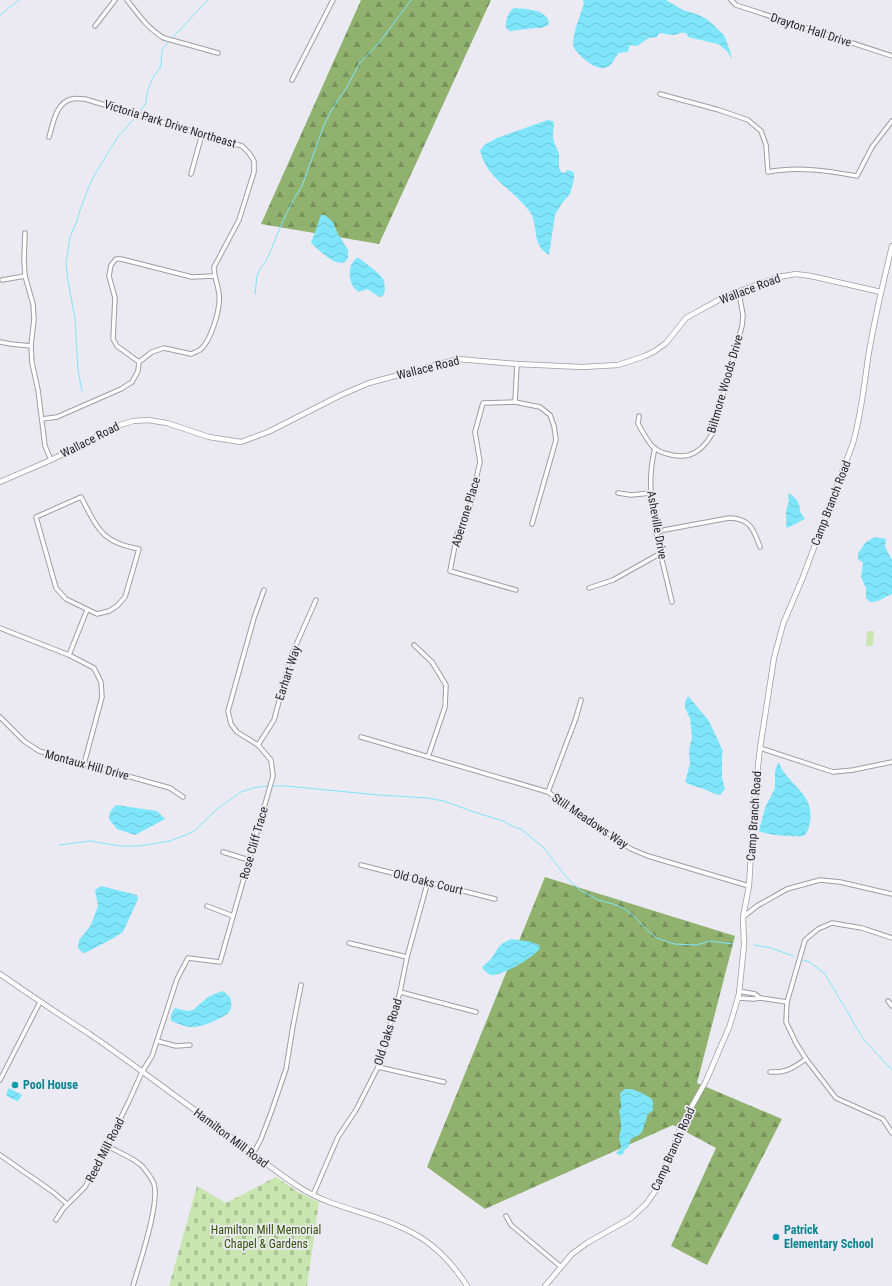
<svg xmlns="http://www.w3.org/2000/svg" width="892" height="1286" viewBox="0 0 892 1286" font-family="'Roboto Condensed',sans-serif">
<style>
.forest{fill:url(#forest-firs)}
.cemetery{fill:url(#cemetery-stones)}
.garden{fill:#c9e5b0}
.water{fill:url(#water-waves)}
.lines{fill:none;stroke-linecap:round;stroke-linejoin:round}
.stream{stroke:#7ee5fa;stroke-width:1}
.street-casing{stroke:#9d9da5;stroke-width:5.5}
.secondary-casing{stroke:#9d9da5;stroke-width:6}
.street{stroke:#fff;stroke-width:3.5}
.secondary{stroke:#fff;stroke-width:4.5}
.culture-dot{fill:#0f9aa8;stroke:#ebeaf3;stroke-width:1.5}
.labels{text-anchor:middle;stroke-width:3.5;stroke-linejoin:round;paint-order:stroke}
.street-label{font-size:12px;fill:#29292c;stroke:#ebeaf3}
.culture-label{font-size:12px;font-weight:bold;fill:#0d838f;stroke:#ebeaf3;text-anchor:start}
.park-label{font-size:12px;fill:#345205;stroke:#ebeaf3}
</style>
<defs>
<pattern id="forest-firs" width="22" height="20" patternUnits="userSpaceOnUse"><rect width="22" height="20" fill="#90b26e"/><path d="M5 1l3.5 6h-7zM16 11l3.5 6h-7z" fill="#76915b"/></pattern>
<pattern id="cemetery-stones" width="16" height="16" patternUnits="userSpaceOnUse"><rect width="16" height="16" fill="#c9e5b0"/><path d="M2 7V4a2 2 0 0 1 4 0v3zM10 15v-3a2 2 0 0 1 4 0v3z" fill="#adc498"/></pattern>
<pattern id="water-waves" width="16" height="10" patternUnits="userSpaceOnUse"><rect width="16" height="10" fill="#7ee5fa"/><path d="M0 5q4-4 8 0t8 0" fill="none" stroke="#6dc4d6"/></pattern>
</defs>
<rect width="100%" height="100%" fill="#ebeaf3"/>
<g class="forest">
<polygon points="361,0 491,0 379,244 261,224"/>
<polygon points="545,877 735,936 697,1083 782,1119 707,1265 671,1246 716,1148 673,1125 485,1209 427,1167"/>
</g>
<polygon class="cemetery" points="276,1177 298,1192 319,1202 307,1286 169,1286 197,1186 226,1203"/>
<polygon class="garden" points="867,631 874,631 873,646 866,646"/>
<g class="water">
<path d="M 583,0 L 666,0 L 683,10 L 699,15 L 708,20 L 724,35 L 729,48 L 732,59 L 727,51 L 718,44 L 692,38 L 688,37 L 687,34 C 681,31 679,34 673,35 C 668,35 664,33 659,33 L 657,37 L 649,38 L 637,46 L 630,45 L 628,52 L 619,53 C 613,58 615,65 604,68 C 595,70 572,52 573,43 C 574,30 580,16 584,3 Z"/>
<path d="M 514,8 C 525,9 546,9 549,22 L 548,25 L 541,28 L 535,28 L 510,31 L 506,28 C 505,21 508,12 514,8 Z"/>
<path d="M 548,120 L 553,121 C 555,126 553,130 553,136 C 553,143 557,147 559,154 C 560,161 557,166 561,172 L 565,173 L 567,170 L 571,171 L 574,173 L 574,179 L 570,194 L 562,203 L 555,215 L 549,255 C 531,245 539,226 530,212 C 514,189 488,181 480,151 L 484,145 L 497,138 Z"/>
<path d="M 321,215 L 325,215 L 333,222 L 338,234 L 348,250 L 348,258 L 344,263 C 332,264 320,251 311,243 Z"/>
<path d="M 357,258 L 359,258 L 378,273 L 384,280 L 385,290 L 383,296 L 380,297 L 367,289 L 359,292 C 348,286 346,265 357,258 Z"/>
<path d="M 789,493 L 797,500 L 800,507 L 800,512 L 805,519 L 787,528 L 786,526 C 787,522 786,517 786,512 C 787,506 790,502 788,496 Z"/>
<path d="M 875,537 L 886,539 L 885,547 L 892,560 L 892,594 C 884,597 878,603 870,602 L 866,598 L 866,588 L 861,577 L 863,563 L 858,559 L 858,553 L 866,542 Z"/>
<path d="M 688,696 L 709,721 L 723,751 L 722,755 L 722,778 L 725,789 L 720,795 C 713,794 707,790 701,788 C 695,786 690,785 685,782 L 690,764 L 689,750 L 692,737 L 690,718 L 685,708 L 685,702 Z"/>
<path d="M 778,763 L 779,763 C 781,766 781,769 783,771 C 796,789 814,797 810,822 C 809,827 808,832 804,836 C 796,837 766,835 759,831 L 765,808 L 775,788 L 775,771 Z"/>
<polygon points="116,805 157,811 165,819 135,835 117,829 109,819 110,812"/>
<polygon points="101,886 137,895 138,899 123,932 112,939 87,952 83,953 78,948 79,940 91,925 98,906 95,890"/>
<path d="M 512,939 L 532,942 L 539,945 L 540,948 C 536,956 501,977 491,975 C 487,974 484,970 482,967 C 484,965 487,963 489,961 C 499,950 496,944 512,939 Z"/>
<path d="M 223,991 L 230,997 C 231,1002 233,1007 229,1012 C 223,1019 197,1029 189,1027 C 183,1026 177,1023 171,1021 C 170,1017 172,1011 175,1008 L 187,1011 L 193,1010 L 208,997 L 217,993 Z"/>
<polygon points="9,1088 22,1095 18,1101 12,1099 6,1095"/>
<polygon points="625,1089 632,1089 642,1093 652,1099 653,1102 653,1110 648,1114 642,1132 639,1135 631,1139 628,1148 625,1149 623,1154 619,1155 616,1153 621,1148 619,1137 621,1129 620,1115 619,1111 621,1108 620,1093"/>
</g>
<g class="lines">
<g class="stream">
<polyline points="0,15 19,0"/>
<polyline points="173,37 208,0"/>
<polyline points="139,113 146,103 147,93 152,79 161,66 162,50 168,43"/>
<path d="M 255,294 C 256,288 256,282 257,276 C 259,268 265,264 268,257 C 278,233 287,208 302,186 L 324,125 L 332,109 L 347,87 L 359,64 L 379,43 L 411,0"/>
<polyline points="82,391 78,370 75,318 68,281 66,263 70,237 78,218 80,210 92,179 117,138 135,118"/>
<polyline points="273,786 286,786 378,795 427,798 444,801 474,812 503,821 514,827 521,829 544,848 566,877 580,890 598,900 613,904 623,908 633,915 647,930 657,938 674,944 696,945 710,941 733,944"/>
<polyline points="59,845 90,841 121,846 139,846 170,841 193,832 217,809 241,792 253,788 267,786"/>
<polyline points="754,945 771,948 793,956"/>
<polyline points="803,960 810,962 825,974 864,1040 892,1070"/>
</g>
<g class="street-casing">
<g id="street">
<path d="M 127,0 C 138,14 148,29 164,38 L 218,53"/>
<polyline points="731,0 736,5 892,56"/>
<polyline points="95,26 115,0"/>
<polyline points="292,80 333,0"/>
<path d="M 660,94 L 719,110 L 748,120 L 761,131 L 766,145 L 768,172 C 798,166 828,171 857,176 L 872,147 L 892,121"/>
<polyline points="191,174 202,134"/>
<polyline points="25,233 24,259 25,276 33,304 34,319 31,346 32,363 38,390 45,446 51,460"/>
<polyline points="2,280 25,276"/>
<polyline points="0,342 11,344 31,346"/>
<polyline points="139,362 117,346 113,339 115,298 109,276 111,265 116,259 121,259 192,277 214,276"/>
<polyline points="515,402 517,364"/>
<path d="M 639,416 C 639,419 638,421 638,423 C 640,428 649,443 653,447 C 661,454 680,458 689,455 C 699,452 707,443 712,434 L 742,326 L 743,315 L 739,293"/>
<path d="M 42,419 L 57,417 L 121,389 L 132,382 L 138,371 L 139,362 L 152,352 L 164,348 L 191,354 C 194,353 197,351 200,350 C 211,341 221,308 219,294 C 218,284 214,278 214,267 L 239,220 L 254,172 L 254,161 L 249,153 L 242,146 L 85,99 C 81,99 76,98 72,99 C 56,102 53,124 49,137"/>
<path d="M 655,448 C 642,498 661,552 672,602"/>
<polyline points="618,493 631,495 651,493"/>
<path d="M 81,497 C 98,529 101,542 139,549 L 125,597 L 117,606 L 109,611 L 97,614 L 66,599 L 56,588 L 36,517 Z"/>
<path d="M 657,533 L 664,530 L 729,518 C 750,518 754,530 760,547"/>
<polyline points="589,588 613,580 661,553"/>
<polyline points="516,590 450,571 457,535 469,510 480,462 475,432 483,403 515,402 540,407 550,415 554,426 556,440 532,524"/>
<polyline points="0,628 69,655 94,668 101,682 102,697 84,764"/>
<polyline points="414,645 432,662 446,685 445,707 428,757"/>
<polyline points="69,655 87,610"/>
<polyline points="0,717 24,741 39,751 170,788 183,797"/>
<polyline points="361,737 548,792 631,849 648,856 749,886"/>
<polyline points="258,745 274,720 291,656 316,600"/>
<polyline points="760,748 833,772 853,770 892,762"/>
<polyline points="548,792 576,718 581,700"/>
<polyline points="223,852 249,860"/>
<polyline points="361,865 495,899"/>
<polyline points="207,906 233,916"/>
<polyline points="743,917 757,906 787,889 820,880 840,882 892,894"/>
<polyline points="892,938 862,928 832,923 818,929 805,940 787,1002 786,1022 796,1043 806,1059 836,1098 883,1119 892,1133"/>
<polyline points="349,943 407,957"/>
<polyline points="739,991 755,994 760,998"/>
<polyline points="400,992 476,1012"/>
<polyline points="738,998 754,999 760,998 787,1002"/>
<polyline points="888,1001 892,1006"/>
<polyline points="157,1041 176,1046 190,1045"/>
<polyline points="378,1067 444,1082"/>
<path d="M 770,1072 C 786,1073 793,1068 806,1059"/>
<polyline points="0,1080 40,1002"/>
<path d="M 107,1146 C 118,1152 132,1157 142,1166 C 146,1171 152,1178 154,1184 C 160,1204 139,1264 133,1286"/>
<polyline points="253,1154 261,1139 272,1110 286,1069 293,1026 301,985"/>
<polyline points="0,1155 53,1192 67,1204"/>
<polyline points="313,1195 338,1137 356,1110 378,1067 400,992 407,957 428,881"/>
<polyline points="506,1216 511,1225 560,1266"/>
<polyline points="56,1220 63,1209 85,1187 107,1146 129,1101 142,1072 152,1056 177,979 188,958 220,962 273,776 271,760 258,745 237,732 231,724 228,711 254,618 264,590"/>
</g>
</g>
<g class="secondary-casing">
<g id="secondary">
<polyline points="0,482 51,460 120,425 133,421 148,420 167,423 209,437 241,442 268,432 341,395 369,383 458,359 517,364 582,367 618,365 645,356 655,351 666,343 686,318 695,313 724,297 778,277 796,274 811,276 881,292"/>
<path d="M 0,974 C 29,994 58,1014 88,1033 C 125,1058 160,1085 196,1111 C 231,1136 263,1163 299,1187 C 331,1208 371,1212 405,1229 C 431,1241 452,1262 467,1286"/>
<path d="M 545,1286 L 572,1254 L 587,1243 L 631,1218 L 646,1204 L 656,1190 L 683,1122 L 706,1081 L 730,1025 L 739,994 L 744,945 L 743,917 L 749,886 L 754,803 L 760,748 L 774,658 L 783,624 L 803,577 L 853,443 C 861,415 864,387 868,358 C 874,320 883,283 892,246"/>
</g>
</g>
<use href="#street" class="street"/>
<use href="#secondary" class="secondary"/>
</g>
<g class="culture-dot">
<circle cx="15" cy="1085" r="4"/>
<circle cx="776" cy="1237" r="4"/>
</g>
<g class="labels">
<g class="street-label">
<text transform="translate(811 30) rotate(18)" y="4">Drayton Hall Drive</text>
<text transform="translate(170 124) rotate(17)" y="4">Victoria Park Drive Northeast</text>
<text transform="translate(750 289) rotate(-21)" y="4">Wallace Road</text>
<text transform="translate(428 368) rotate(-14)" y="4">Wallace Road</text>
<text transform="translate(725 384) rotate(-74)" y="4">Biltmore Woods Drive</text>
<text transform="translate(90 440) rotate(-27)" y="4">Wallace Road</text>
<text transform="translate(831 503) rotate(-69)" y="4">Camp Branch Road</text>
<text transform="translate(466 512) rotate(-73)" y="4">Aberrone Place</text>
<text transform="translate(657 525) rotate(80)" y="4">Asheville Drive</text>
<text transform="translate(288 673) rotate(-72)" y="4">Earhart Way</text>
<text transform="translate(87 765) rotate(15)" y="4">Montaux Hill Drive</text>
<text transform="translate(754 816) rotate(-86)" y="4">Camp Branch Road</text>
<text transform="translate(590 821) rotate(34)" y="4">Still Meadows Way</text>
<text transform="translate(254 843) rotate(-74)" y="4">Rose Cliff Trace</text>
<text transform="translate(428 882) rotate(14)" y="4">Old Oaks Court</text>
<text transform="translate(388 1032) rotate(-73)" y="4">Old Oaks Road</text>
<text transform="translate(231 1138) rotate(37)" y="4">Hamilton Mill Road</text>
<text transform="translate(673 1149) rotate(-66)" y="4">Camp Branch Road</text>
<text transform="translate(105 1150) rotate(-63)" y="4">Reed Mill Road</text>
</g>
<g class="culture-label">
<text x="23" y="1089">Pool House</text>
<text x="784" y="1234">Patrick<tspan x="784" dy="14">Elementary School</tspan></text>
</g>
<g class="park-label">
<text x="266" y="1234">Hamilton Mill Memorial<tspan x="266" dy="14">Chapel &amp; Gardens</tspan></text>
</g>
</g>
</svg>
